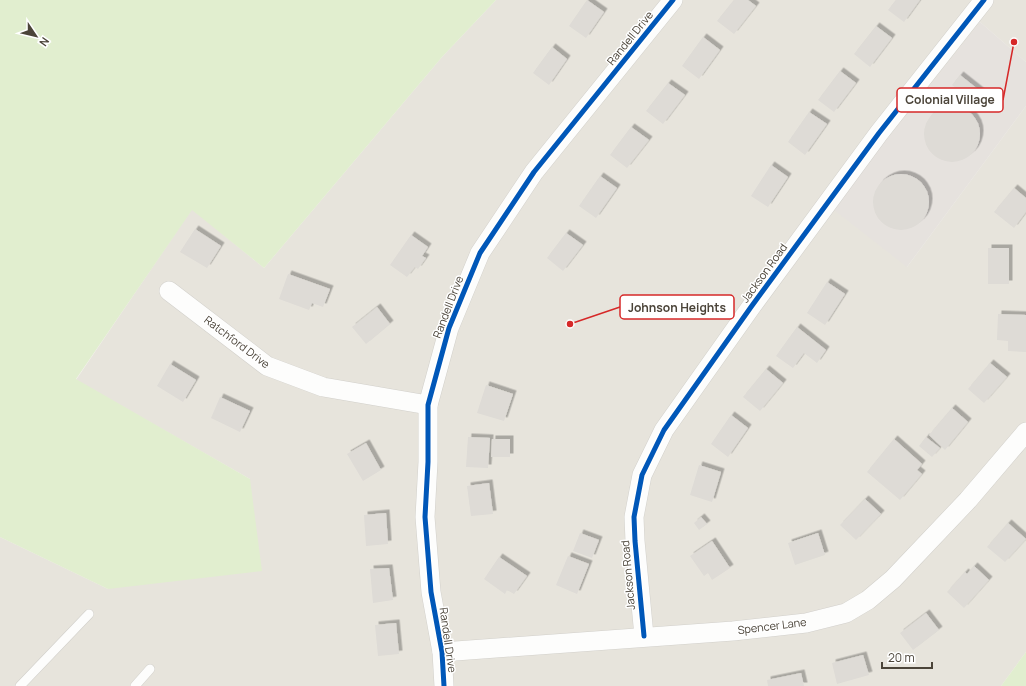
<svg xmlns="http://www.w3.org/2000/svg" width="1026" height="686" viewBox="0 0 1026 686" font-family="Manrope,sans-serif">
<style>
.residential{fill:#e7e4dc}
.industrial{fill:#e6e2de}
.green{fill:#e1eecf}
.building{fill:#dedbd6;filter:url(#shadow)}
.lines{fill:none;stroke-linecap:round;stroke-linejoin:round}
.lane-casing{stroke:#d2d0cb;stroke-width:10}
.street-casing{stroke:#d2d0cb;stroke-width:20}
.lane{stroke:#fdfdfc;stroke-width:9}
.street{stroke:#fdfdfc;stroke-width:19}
.cycleway-casing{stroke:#fff;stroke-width:8}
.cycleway{stroke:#0057b8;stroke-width:5}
.labels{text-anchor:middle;stroke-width:3;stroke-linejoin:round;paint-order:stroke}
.street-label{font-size:11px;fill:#4b4439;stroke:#fff}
.leader{fill:none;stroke:#d62828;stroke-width:1.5}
.callout-dot{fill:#d62828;stroke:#fff;stroke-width:1.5}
.callout{fill:#fff;stroke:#d62828;stroke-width:1.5}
.callout-label{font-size:12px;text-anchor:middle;font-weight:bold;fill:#4b4439}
</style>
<defs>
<filter id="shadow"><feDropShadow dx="3.5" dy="-3.5" stdDeviation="0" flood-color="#0004"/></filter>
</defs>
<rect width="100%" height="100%" fill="#f4f2ee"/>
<polygon class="residential" points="496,0 1026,0 1026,62 980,22 907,267 1026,106 1026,652 1001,686 0,686 0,537 108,589 250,479 76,380 192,209 264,268 442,57"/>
<polygon class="industrial" points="980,22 1026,62 1026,106 907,267 834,210 868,163"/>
<g class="green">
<polygon points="0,0 496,0 442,57 264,268 192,210 76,379 250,479 262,571 108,589 0,537"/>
<polygon points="1026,652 1026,686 1001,686"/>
</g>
<g class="building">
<polygon points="587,0 604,12 586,38 569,26"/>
<polygon points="734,0 748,0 756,6 734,34 717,21"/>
<polygon points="896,0 920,0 904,22 888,10"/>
<polygon points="876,26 892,38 870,67 854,54"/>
<polygon points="703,37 720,50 699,79 682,66"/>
<polygon points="552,47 567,59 549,85 533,73"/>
<polygon points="840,71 856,83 834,112 818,100"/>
<polygon points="960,75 994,102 986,112 952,85"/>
<polygon points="668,83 685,95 663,124 646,111"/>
<circle cx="952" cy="134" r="28"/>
<polygon points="809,112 827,124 805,155 788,142"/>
<polygon points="631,127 649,140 627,168 610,155"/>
<polygon points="771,165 788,177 768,207 751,196"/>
<circle cx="901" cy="202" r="28"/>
<polygon points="600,176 617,188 596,218 579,206"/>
<polygon points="1014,188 1026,198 1026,212 1014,228 994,212"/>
<polygon points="195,229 221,246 207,268 180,252"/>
<polygon points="566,233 583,245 563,271 547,258"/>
<polygon points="411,235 428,247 422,256 426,258 418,269 415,267 407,277 390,265"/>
<rect x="988" y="248" width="21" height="36"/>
<polygon points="288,274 330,289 323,307 312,303 309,310 279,299"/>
<polygon points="827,282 845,294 825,325 807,313"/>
<polygon points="377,307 390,324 366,344 352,327"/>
<polygon points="998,314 1026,315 1026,352 1008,351 1008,341 997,340"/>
<polygon points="797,327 826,350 817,363 804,353 793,368 776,356"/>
<polygon points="990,363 1007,377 984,403 968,389"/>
<polygon points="170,364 196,380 183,402 157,386"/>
<polygon points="766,369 783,383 760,411 743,397"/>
<polygon points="486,385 513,394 504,421 477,413"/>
<polygon points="220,397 250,411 240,432 211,418"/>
<polygon points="952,408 968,422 945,450 929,435"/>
<polygon points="731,415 748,428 728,457 711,444"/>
<polygon points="468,437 490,438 488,468 466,467"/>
<polygon points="926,437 940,448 932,457 919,446"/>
<polygon points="492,439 510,439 510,457 491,457"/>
<polygon points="894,439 922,464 917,470 922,474 900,500 867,472"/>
<polygon points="366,443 381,470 363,481 347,454"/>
<polygon points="699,465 721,472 712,502 690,495"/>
<polygon points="489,483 493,514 471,516 467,486"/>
<polygon points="865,499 881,514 856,540 840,525"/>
<polygon points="386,513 388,544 366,546 364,515"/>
<polygon points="701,517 707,524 699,530 694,523"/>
<polygon points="1008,523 1026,539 1005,562 987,547"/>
<polygon points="580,533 599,540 592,558 573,551"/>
<polygon points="818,533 825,555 795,565 788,543"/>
<polygon points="712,541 730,568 712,580 708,573 704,576 690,556"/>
<polygon points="568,556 589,564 577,594 556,585"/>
<polygon points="499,557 527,576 514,594 507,590 505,594 484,579"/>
<polygon points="974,566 989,580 964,608 947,592 965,572 967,574"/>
<polygon points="389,568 393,600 373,603 370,569"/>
<polygon points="926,613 939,630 913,650 900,633"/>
<polygon points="396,623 399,654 378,656 375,625"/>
<polygon points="863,655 869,675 837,684 832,663"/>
<polygon points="801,673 804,686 768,686 767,680"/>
</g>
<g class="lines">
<g class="lane-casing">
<g id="lane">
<polyline points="20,686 89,614"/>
<polyline points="135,686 150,669"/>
</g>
</g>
<g class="street-casing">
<g id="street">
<polyline points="169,291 267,366 323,387 428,405"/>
<polyline points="644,636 635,541 634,517 642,475 664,430 751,307 879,133 984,0"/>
<polyline points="442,652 733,631 806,623 846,613 868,600 893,579 968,500 1026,432"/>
<polyline points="444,686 442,652 431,592 425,517 428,462 428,405 449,328 480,253 534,172 673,0"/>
</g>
</g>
<use href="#lane" class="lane"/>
<use href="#street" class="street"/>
<g class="cycleway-casing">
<g id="cycleway">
<polyline points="644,636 635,541 634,517 642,475 664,430 751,307 879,133 984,0"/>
<polyline points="444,686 442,652 431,592 425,517 428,462 428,405 449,328 480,253 534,172 673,0"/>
</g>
</g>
<use href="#cycleway" class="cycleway"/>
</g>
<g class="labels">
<g class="street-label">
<text transform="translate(630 38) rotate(-51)" y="4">Randell Drive</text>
<text transform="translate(764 273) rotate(-54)" y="4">Jackson Road</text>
<text transform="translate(448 307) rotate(-69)" y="4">Randell Drive</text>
<text transform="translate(237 342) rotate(37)" y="4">Ratchford Drive</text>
<text transform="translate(628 575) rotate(-95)" y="4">Jackson Road</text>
<text transform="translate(772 626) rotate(-7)" y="4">Spencer Lane</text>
<text transform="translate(448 640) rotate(82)" y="4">Randell Drive</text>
</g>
</g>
<path class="leader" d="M1014 42L1003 100M570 324L620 307"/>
<g class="callout-dot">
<circle cx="1014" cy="42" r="4"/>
<circle cx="570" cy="324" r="4"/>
</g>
<g class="callout">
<rect x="897" y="88" width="106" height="24" rx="4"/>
<rect x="620" y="295" width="114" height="24" rx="4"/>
</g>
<g class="callout-label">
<text x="950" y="104">Colonial Village</text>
<text x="677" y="312">Johnson Heights</text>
</g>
<g transform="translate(36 36) rotate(125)" stroke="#ffffff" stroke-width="3" paint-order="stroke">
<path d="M0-3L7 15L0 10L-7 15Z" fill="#4b4439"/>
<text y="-6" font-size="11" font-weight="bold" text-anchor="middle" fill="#4b4439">N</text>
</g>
<path d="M882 662v6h50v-6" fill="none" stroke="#4b4439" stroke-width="2"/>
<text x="888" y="662" font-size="12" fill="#4b4439" stroke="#ffffff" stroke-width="3" paint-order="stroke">20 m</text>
</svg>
